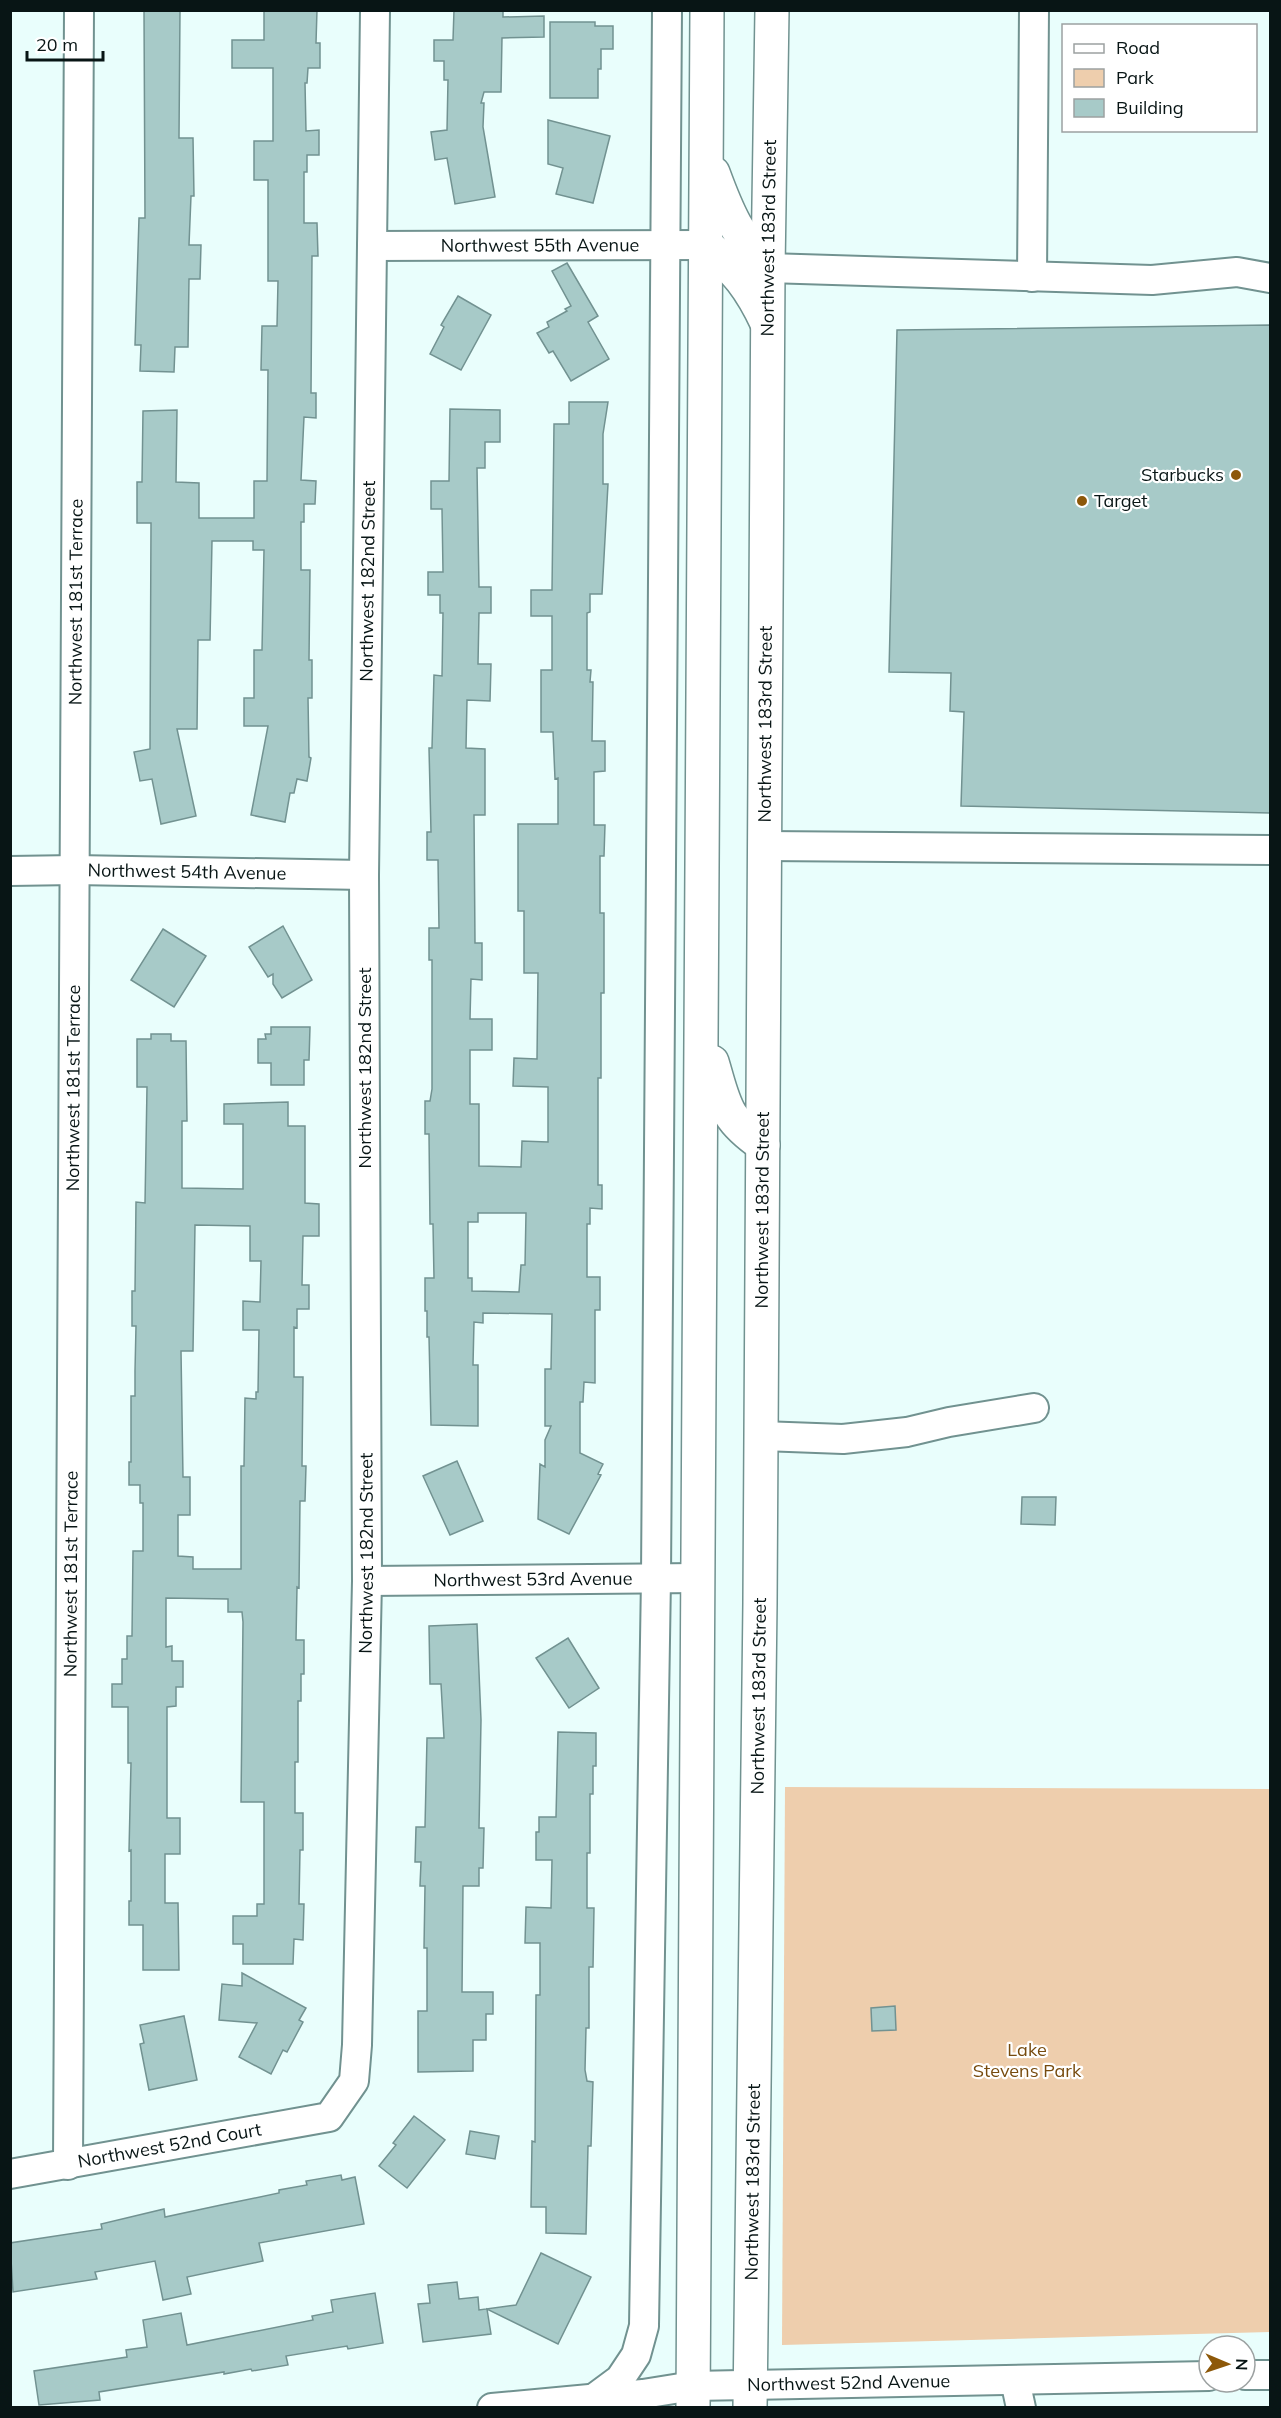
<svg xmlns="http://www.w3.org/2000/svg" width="1281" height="2418" viewBox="0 0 1281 2418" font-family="Mulish,sans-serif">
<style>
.green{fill:#eecead}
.building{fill:#a7cac8;stroke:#729291;stroke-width:1.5;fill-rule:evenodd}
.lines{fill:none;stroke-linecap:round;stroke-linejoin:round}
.minor-casing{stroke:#719290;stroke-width:32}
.major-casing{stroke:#719290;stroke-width:36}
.minor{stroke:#fff;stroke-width:28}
.major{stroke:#fff;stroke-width:33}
.poi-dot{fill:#8d5809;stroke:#fff;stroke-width:2}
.labels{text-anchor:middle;stroke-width:4.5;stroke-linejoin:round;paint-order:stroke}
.street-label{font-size:18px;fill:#081515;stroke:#fff}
.poi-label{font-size:18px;fill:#081515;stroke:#fff;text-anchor:end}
.park-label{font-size:18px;fill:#774b0e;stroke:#fff}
</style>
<rect width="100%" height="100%" fill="#e9fefc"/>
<polygon class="green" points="785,1787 1270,1789 1270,2332 782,2345"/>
<g class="building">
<polygon points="144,10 180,10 179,138 193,138 194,196 191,196 189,245 201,245 200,279 189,279 188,347 175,347 174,372 140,371 141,345 135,345 139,218 145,218"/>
<polygon points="264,10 317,10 316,43 320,43 320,68 308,68 307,83 305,83 306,131 319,130 319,155 307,155 307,172 304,172 304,223 317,223 318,256 312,256 311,393 316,393 316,418 304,417 301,480 316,481 315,504 304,504 304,522 301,522 301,570 310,570 309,660 312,660 312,698 308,698 309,757 311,758 307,781 297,779 294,793 290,793 285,822 251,815 268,726 244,726 244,698 254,698 254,650 262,650 264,550 253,550 253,541 212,541 210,640 198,640 197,729 177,729 196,816 161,824 152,779 140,781 134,752 150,749 151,523 137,523 137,482 142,482 143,411 177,410 176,482 199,483 199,518 254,518 254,481 267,481 268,370 261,370 262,326 277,326 278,281 268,281 268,180 254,180 254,141 273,141 273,68 232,68 232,40 264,40"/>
<polygon points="454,10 503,10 503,17 544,16 544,37 502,38 501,92 484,92 481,103 484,103 483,127 495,197 455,204 447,158 435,160 431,132 447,130 448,80 444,80 444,61 434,61 434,40 453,40"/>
<polygon points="550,22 595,22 595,26 613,26 613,49 601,49 601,69 598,69 598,98 550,98"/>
<polygon points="548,120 610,136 593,203 556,194 563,168 548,164"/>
<polygon points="567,263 598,316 588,322 609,359 571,381 553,351 549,353 537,333 549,327 547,322 567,311 565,309 571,306 552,271"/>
<polygon points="458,296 491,315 461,370 430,354 444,327 441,325"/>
<polygon points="1270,325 1270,813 961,806 964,712 950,711 951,673 889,672 897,330"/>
<path d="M 569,402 L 608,402 L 603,434 L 603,484 L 608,484 L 602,594 L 590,594 L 590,612 L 587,613 L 587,670 L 591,670 L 590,682 L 593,682 L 592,741 L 605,741 L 605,771 L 594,772 L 594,825 L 605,825 L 604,856 L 600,856 L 600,913 L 604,913 L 604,993 L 601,993 L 601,1078 L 598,1078 L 598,1185 L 602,1185 L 602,1209 L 590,1208 L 590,1224 L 587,1224 L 587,1277 L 600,1277 L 600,1310 L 595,1310 L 595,1383 L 584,1382 L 583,1402 L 580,1402 L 580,1453 L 603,1464 L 598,1474 L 601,1475 L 569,1534 L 538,1519 L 540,1464 L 545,1467 L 545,1440 L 551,1426 L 545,1426 L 545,1369 L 551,1369 L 552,1314 L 483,1313 L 483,1323 L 474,1322 L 473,1365 L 478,1365 L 478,1426 L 431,1425 L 429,1337 L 427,1337 L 427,1311 L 425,1311 L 425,1278 L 434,1278 L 433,1224 L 430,1224 L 429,1134 L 425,1134 L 425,1101 L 430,1101 L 432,1089 L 432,960 L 429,960 L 429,928 L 439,928 L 438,860 L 427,860 L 427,832 L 431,832 L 429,748 L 432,748 L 434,675 L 442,676 L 443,613 L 440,613 L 440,595 L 428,595 L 428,572 L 443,572 L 442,509 L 431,509 L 431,481 L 449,481 L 450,409 L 500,410 L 500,442 L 485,442 L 485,468 L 477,468 L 479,587 L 491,587 L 491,613 L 479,613 L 478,664 L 491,664 L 490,701 L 467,700 L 466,748 L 485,749 L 485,815 L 474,815 L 475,943 L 482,943 L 482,980 L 471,979 L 470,1019 L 492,1019 L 492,1050 L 470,1050 L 470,1104 L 479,1104 L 479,1166 L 521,1167 L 522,1141 L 548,1142 L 548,1087 L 513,1086 L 514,1058 L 537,1059 L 538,973 L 524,973 L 524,911 L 518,911 L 518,824 L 558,824 L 558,778 L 555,779 L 553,732 L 541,732 L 541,670 L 552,670 L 552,616 L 531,616 L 531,590 L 552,590 L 554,424 L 569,424 ZM 478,1213 L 526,1213 L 525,1265 L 521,1265 L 519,1292 L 472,1291 L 472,1278 L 468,1278 L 468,1222 L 478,1222 Z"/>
<polygon points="283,926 312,980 282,998 273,984 273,974 268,977 249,947"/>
<polygon points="163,929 206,956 174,1007 131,980"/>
<polygon points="271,1027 310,1027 309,1060 304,1060 304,1085 271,1085 271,1063 258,1063 258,1039 266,1039 265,1034 271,1034"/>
<path d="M 151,1034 L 171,1034 L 171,1041 L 186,1041 L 187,1121 L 182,1121 L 182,1188 L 243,1189 L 243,1124 L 224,1124 L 224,1104 L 288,1102 L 288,1126 L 305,1126 L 305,1203 L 319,1204 L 319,1236 L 303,1236 L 302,1285 L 309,1285 L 309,1309 L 297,1309 L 297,1328 L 294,1327 L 294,1377 L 303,1377 L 302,1466 L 306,1466 L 305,1501 L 300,1501 L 299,1588 L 297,1587 L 296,1640 L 304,1640 L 304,1674 L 301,1674 L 301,1701 L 298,1701 L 298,1762 L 295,1762 L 295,1813 L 303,1813 L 303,1850 L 300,1850 L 299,1904 L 304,1904 L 303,1940 L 294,1939 L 293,1964 L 243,1964 L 243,1944 L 233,1944 L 233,1916 L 257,1916 L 257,1904 L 264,1904 L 264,1802 L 241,1802 L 243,1622 L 242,1612 L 228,1612 L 228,1599 L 166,1598 L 166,1647 L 172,1646 L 172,1661 L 183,1661 L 183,1687 L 176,1687 L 176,1706 L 167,1707 L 167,1818 L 180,1818 L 180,1854 L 165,1854 L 165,1903 L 178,1903 L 179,1970 L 143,1970 L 143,1925 L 129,1925 L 129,1901 L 131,1901 L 131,1850 L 129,1851 L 131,1763 L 128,1763 L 128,1707 L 112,1707 L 112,1684 L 122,1684 L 122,1659 L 127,1659 L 127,1636 L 132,1636 L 133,1551 L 143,1551 L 143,1503 L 140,1503 L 140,1485 L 129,1485 L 129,1462 L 131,1462 L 131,1396 L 135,1396 L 135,1371 L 136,1326 L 132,1326 L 132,1291 L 135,1291 L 136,1202 L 145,1203 L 147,1087 L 137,1087 L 137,1039 L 151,1039 ZM 195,1225 L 250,1226 L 250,1261 L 261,1261 L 260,1302 L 243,1301 L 243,1330 L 259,1330 L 258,1392 L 256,1392 L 256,1399 L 245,1398 L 244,1466 L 241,1466 L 241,1569 L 193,1569 L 193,1557 L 178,1556 L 178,1515 L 190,1515 L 190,1477 L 183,1477 L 181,1351 L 193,1351 Z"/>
<polygon points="457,1461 483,1521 450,1535 423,1476"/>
<polygon points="1022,1497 1056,1497 1055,1525 1021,1524"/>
<polygon points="477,1624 481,1720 479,1828 484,1828 483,1868 479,1868 479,1886 463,1886 462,1992 493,1992 493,2014 486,2014 486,2040 473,2040 473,2071 418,2072 418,2011 427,2011 427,1948 424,1948 425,1886 420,1886 421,1862 415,1862 416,1827 425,1827 427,1738 444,1738 441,1684 430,1684 429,1626"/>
<polygon points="568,1638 599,1688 569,1708 536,1658"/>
<polygon points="558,1732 596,1733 596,1766 593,1766 593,1794 590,1794 590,1853 587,1853 587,1908 594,1908 593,1967 589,1967 589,2028 586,2028 585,2070 587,2081 593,2082 591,2146 588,2146 586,2234 546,2233 546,2207 531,2207 532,2141 535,2142 536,1995 540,1995 540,1943 525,1943 526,1907 551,1908 552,1860 536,1860 536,1832 539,1832 539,1817 556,1817"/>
<polygon points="242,1973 306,2008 299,2020 303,2022 287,2052 283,2050 271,2074 239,2057 257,2023 219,2020 222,1984 242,1986"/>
<polygon points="895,2006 896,2030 872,2031 871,2008"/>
<polygon points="184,2016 197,2080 149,2090 140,2044 144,2043 140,2025"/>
<polygon points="414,2116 445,2140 407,2188 379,2166 396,2145 393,2143"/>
<polygon points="470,2131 499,2136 495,2159 466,2154"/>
<polygon points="341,2175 342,2180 355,2177 364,2224 259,2243 263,2261 187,2277 191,2294 163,2300 155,2261 95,2272 97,2279 13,2292 10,2243 102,2229 101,2224 164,2209 165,2217 221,2205 279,2193 279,2190 307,2185 306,2181"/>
<polygon points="541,2253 591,2277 558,2344 487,2309 491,2334 423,2342 418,2304 430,2303 428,2285 457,2282 459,2299 478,2297 479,2310 516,2305"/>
<polygon points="375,2293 383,2343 348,2349 347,2346 286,2356 288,2365 252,2371 251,2369 224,2374 224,2372 99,2392 100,2400 39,2405 34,2371 127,2357 126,2350 147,2347 143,2320 181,2313 187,2345 313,2320 312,2316 333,2312 331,2300"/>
</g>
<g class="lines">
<g class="minor-casing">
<g id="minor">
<path id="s1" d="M 372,246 L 706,245"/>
<polyline points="768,268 1152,280 1237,272 1270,278"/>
<polyline points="1032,277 1034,10"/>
<polyline points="765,846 1270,850"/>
<path id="s2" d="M 10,871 L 75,870 L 364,875"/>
<polyline points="761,1436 843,1439 907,1432 949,1422 1034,1408"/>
<path id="s3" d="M 367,1581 L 699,1578"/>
<path id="s4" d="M 68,2165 L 79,10"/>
<path id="s5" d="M 10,2174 L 329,2117 L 354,2081 L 357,2045 L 367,1581 L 364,875 L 375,10"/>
<polyline points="1245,2375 1270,2375"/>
<polyline points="1015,2380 1021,2408"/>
<polyline points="593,2399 620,2379 636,2355 644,2326 656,1578 667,10"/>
<path id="s6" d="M 492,2408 L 643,2394 L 693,2386 L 1209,2376"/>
</g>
</g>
<g class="major-casing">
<g id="major">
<path d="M 713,173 C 728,214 738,237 768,268"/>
<path d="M 706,245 C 736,269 751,289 767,323"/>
<path d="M 712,1062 C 725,1105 724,1118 763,1145"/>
<polyline points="693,2408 707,10"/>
<path id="s7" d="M 750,2408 L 760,1603 L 768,268 L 772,10"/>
</g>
</g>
<use href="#minor" class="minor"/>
<use href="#major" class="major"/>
</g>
<g class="poi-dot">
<circle cx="1236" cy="475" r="6"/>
<circle cx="1082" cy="501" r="6"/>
</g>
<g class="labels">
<g class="street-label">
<text dy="6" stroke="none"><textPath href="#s7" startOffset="2170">Northwest 183rd Street</textPath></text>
<text dy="6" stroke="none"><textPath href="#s1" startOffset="168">Northwest 55th Avenue</textPath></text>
<text dy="6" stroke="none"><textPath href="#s5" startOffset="1868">Northwest 182nd Street</textPath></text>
<text dy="6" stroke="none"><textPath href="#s4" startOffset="1563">Northwest 181st Terrace</textPath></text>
<text dy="6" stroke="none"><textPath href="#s7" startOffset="1684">Northwest 183rd Street</textPath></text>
<text dy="6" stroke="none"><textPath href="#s2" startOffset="177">Northwest 54th Avenue</textPath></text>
<text transform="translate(365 1068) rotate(-90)" y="6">Northwest 182nd Street</text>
<text dy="6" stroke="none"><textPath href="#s4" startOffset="1077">Northwest 181st Terrace</textPath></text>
<text dy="6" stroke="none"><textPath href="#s7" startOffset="1198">Northwest 183rd Street</textPath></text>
<text dy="6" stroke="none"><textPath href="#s5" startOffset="896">Northwest 182nd Street</textPath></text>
<text dy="6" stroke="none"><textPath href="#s4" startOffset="591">Northwest 181st Terrace</textPath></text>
<text dy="6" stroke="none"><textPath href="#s3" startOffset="166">Northwest 53rd Avenue</textPath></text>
<text dy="6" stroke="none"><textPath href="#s7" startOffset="712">Northwest 183rd Street</textPath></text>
<text dy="6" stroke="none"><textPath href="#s5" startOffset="162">Northwest 52nd Court</textPath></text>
<text dy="6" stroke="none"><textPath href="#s7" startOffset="226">Northwest 183rd Street</textPath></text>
<text dy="6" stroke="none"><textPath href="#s6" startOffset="358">Northwest 52nd Avenue</textPath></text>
</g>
<g class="poi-label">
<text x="1224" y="481">Starbucks</text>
<text x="1094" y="507" text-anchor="start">Target</text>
</g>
<g class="park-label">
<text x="1027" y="2056">Lake<tspan x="1027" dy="21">Stevens Park</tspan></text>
</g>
</g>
<rect width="1281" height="2418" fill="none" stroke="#081515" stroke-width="24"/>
<rect x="1062" y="24" width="195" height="108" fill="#ffffff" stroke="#9ca1a1" stroke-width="1.5"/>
<rect x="1074" y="44" width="30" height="9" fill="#ffffff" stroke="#9ca1a1" stroke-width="1.5"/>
<text x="1116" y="54" font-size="18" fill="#081515">Road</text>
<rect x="1074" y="69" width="30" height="18" fill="#eecead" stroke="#9ca1a1" stroke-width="1.5"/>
<text x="1116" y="84" font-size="18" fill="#081515">Park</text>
<rect x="1074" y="99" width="30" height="18" fill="#a7cac8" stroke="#9ca1a1" stroke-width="1.5"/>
<text x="1116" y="114" font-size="18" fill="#081515">Building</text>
<g transform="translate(1227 2364) rotate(92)"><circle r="28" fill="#ffffff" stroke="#9ca1a1" stroke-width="1.5"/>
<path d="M0-4.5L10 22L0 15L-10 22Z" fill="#8d5809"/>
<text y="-9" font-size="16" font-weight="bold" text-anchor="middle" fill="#081515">N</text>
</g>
<path d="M27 51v9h76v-9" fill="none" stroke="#081515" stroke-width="3"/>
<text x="36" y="51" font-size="18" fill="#081515" stroke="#ffffff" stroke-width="4.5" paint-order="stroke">20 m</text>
</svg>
